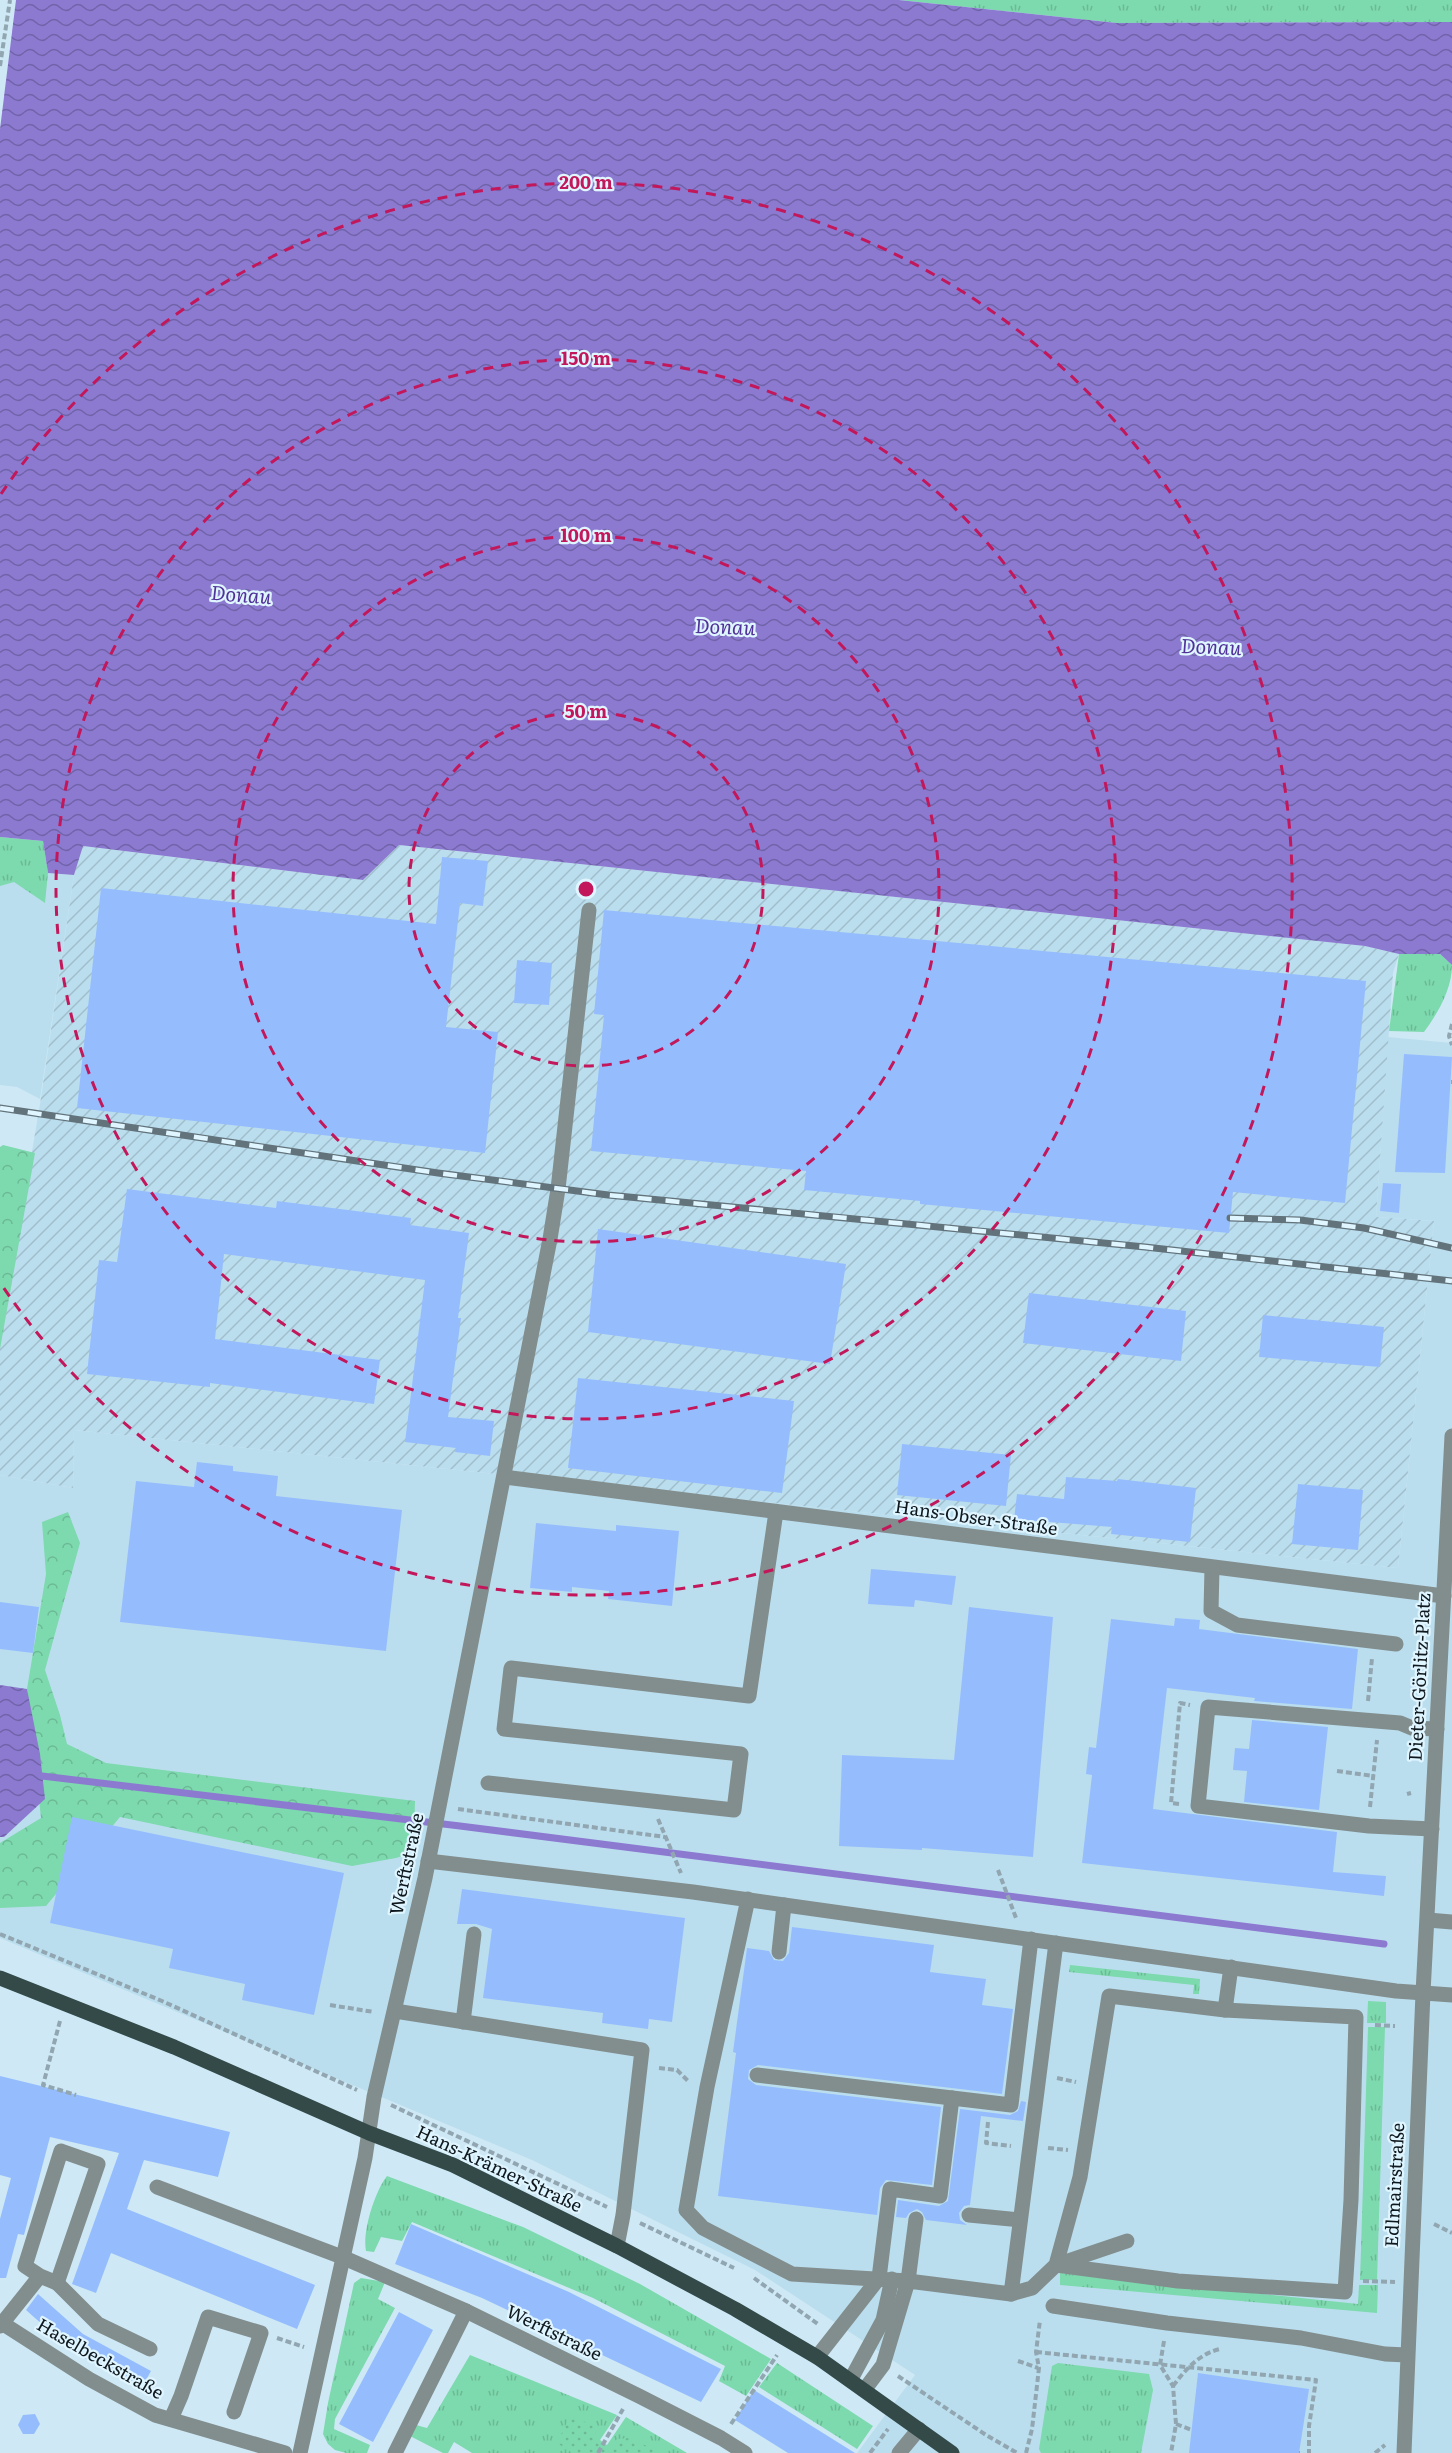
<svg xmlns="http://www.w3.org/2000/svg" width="1452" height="2453" viewBox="0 0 1452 2453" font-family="Literata,serif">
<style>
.built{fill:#bbdeee}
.industrial{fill:url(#industrial-furrows)}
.grass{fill:url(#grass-tufts)}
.forest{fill:url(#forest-crowns)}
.park{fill:url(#park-dots)}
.water{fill:url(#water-waves)}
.pier{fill:#cee9f5}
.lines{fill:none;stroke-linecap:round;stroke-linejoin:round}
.stream{stroke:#8c7ad1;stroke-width:7}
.building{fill:#95bdfe}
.path{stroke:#91a6b0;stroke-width:4;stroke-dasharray:6 3;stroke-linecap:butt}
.minor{stroke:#828e8e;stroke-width:15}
.major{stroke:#334a49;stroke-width:15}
.rail-casing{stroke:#62737b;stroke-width:7}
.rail{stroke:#dff5ff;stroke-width:4.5;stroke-dasharray:14;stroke-linecap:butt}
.ring{fill:none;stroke:#c2185b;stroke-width:3;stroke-dasharray:10 8}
.labels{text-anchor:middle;stroke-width:4.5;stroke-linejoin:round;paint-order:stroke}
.street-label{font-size:18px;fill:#0f181d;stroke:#dff5ff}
.water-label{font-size:20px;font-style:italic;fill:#513299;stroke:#dff5ff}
.centre{fill:#c2185b;stroke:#dff5ff;stroke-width:3}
.ring-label{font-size:18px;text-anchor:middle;font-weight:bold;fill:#c2185b;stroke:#dff5ff;stroke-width:4.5;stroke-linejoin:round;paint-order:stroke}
</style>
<defs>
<pattern id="industrial-furrows" width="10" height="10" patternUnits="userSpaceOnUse" patternTransform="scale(1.5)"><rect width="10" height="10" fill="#bbdeee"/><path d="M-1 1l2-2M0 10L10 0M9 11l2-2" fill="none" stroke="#a0becc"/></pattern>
<pattern id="grass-tufts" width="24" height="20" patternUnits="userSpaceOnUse" patternTransform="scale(1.5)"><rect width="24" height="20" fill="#7dd9ae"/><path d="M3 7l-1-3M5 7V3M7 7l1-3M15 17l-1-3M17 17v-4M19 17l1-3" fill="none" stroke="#6bba95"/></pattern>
<pattern id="forest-crowns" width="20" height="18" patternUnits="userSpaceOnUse" patternTransform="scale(1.5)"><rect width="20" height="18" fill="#7dd9ae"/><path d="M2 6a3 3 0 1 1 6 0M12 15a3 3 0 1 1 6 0" fill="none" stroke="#6bba95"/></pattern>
<pattern id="park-dots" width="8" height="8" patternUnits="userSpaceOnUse" patternTransform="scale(1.5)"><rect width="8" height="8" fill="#7dd9ae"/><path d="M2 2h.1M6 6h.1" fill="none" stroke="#6bba95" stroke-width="1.8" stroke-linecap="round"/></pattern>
<pattern id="water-waves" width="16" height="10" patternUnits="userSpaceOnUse" patternTransform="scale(1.5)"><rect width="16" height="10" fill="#8c7ad1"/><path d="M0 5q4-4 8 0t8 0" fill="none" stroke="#7163a9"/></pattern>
</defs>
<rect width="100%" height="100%" fill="#cee9f5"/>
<g class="built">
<polygon points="0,837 48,873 74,875 40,1099 17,1087 0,1085"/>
<polygon points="1388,1037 1452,1043 1452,2453 857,2453 915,2375 755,2270 532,2160 0,1938 0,1475 73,1488 74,1430 1398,1568 1434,1221 1376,1217"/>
</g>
<polygon class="industrial" points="398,845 1366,946 1399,954 1393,973 1376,1217 1434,1221 1398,1568 74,1430 73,1488 0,1475 0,1340 40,1104 74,875 82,846 363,880"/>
<g class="grass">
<polygon points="899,0 1452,0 1452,22 1117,23"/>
<polygon points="0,837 43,841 48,873 45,903 14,882 0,886"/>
<path d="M 1399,954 L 1440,954 L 1452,965 C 1452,989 1438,1013 1424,1032 L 1389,1031 Z"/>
<polygon points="1070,1965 1200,1979 1199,1994 1193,1994 1194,1985 1069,1972"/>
<polygon points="1368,2001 1386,2002 1386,2023 1367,2023"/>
<polygon points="1368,2027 1385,2027 1377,2280 1360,2280"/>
<path d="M 387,2176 L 523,2227 L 640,2284 L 771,2359 L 746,2396 L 719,2381 L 725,2366 L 593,2298 L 412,2222 L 402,2241 L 381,2237 L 374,2252 L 366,2251 C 362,2232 375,2191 387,2176 Z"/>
<polygon points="1060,2273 1358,2304 1359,2285 1378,2285 1377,2313 1060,2285"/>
<polygon points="361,2278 385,2282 378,2299 395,2308 335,2419 334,2429 370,2445 367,2453 346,2453 335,2450 328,2444 323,2434 328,2403 354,2283"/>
<polygon points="470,2355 617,2415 600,2440 607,2445 626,2417 687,2453 472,2453 454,2442 448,2453 443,2453 410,2436 416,2425 427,2428"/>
<polygon points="777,2363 873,2426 857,2449 759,2387"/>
<polygon points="1058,2363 1149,2374 1153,2390 1141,2453 1041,2453 1039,2449 1052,2366"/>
</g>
<g class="forest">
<polygon points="3,1145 35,1153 0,1349 0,1147"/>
<polygon points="68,1512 80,1543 45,1670 60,1715 67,1744 106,1763 415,1801 414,1835 409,1854 396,1858 352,1866 120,1817 46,1906 0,1908 0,1843 41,1818 27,1689 46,1574 42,1522"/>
</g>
<polygon class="park" points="570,2416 598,2427 593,2439 609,2448 616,2439 630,2438 655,2450 654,2453 573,2453 557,2443"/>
<g class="water">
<polygon points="0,0 899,0 1117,23 1452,22 1452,965 1440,954 1399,954 1365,946 399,845 363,880 83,846 74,875 48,873 43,841 0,837"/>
<polygon points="0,1685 27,1689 40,1754 45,1799 4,1837 0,1837"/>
</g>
<polygon class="pier" points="0,0 16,0 0,129"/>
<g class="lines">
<polyline class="stream" points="42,1776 460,1826 1384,1944"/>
</g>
<g class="building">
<polygon points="442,857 488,861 483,906 460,903 446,1027 498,1032 485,1153 77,1108 101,888 436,924"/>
<polygon points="604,910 1366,981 1345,1203 1233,1192 1229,1233 920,1204 920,1201 804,1190 806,1171 591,1151 604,1015 594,1014"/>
<polygon points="517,960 552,963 549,1005 514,1003"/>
<polygon points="1404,1054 1452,1057 1445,1173 1395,1172"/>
<polygon points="1383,1183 1401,1184 1399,1213 1380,1211"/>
<polygon points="127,1189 276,1208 277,1201 411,1218 410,1225 469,1233 458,1318 461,1318 448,1417 494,1421 490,1456 455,1452 456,1448 405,1442 425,1280 224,1254 215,1339 380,1360 374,1404 210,1383 210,1387 87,1374 99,1260 117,1262"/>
<polygon points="598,1229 846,1264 830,1364 588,1332"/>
<polygon points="1029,1293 1186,1311 1181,1361 1023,1343"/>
<polygon points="1263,1315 1384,1327 1380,1367 1259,1357"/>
<polygon points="578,1378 794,1401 782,1493 568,1468"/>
<polygon points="902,1444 1011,1455 1006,1506 897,1495"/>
<polygon points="197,1462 233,1466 233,1471 278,1476 276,1496 402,1510 386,1651 120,1622 136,1481 194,1487"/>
<polygon points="1066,1477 1117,1481 1118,1479 1196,1488 1190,1542 1111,1534 1112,1527 1014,1519 1017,1494 1064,1499"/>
<polygon points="1298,1484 1363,1490 1358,1550 1292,1544"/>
<polygon points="536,1523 616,1531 616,1525 679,1531 672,1606 608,1599 609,1591 572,1587 572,1592 530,1588"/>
<polygon points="871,1569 956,1576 952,1605 915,1600 914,1607 868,1604"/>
<polygon points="0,1602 39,1607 33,1653 0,1649"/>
<polygon points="969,1607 1053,1617 1033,1857 922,1848 922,1850 839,1846 842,1755 954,1760"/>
<polygon points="1175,1618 1200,1620 1199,1629 1358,1649 1352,1709 1254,1701 1255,1698 1167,1688 1153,1809 1337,1832 1333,1872 1386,1876 1384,1896 1082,1863 1092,1775 1086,1774 1089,1747 1096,1748 1111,1619 1174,1626"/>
<polygon points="1252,1720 1328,1727 1319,1810 1244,1802 1247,1771 1233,1770 1235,1748 1249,1749"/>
<polygon points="72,1817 344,1873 314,2015 242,2000 245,1984 169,1968 173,1949 50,1923"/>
<polygon points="462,1889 685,1918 672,2022 649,2019 648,2029 602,2023 603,2013 483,1998 492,1929 476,1924 457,1924"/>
<polygon points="792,1927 934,1945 930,1972 986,1979 982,2005 1013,2009 1002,2094 758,2065 749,2070 748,2079 756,2085 941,2107 932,2185 886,2180 880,2188 877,2215 718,2196 736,2053 733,2052 747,1948 769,1951 774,1960 783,1961 789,1953"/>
<polygon points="0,2076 230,2132 218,2177 144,2160 127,2209 315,2285 297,2329 111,2253 96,2293 72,2284 119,2153 50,2137 24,2235 18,2234 6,2278 0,2278 0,2219 11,2178 0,2175"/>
<polygon points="1021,2101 1026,2102 1023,2121 981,2116 970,2205 964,2206 959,2213 960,2220 967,2225 926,2220 922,2212 917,2209 909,2213 906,2218 896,2217 898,2200 939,2206 948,2201 960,2109 1010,2115 1018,2111"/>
<polygon points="411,2224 569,2292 721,2369 701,2402 482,2298 395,2264"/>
<polygon points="38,2294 83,2334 151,2371 141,2389 73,2352 26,2310"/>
<polygon points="399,2312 433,2330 373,2442 339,2424"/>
<polygon points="1198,2373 1309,2389 1299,2453 1189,2453"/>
<polygon points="754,2390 855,2453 788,2453 735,2420"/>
<polygon points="35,2414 40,2424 34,2434 23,2434 18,2425 23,2415"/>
</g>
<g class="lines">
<g class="path">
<polyline points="0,66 10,0"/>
<polyline points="1452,1024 1449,1036 1452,1045"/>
<polyline points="1451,1082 1452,1082"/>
<polyline points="1368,1701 1372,1658"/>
<polyline points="1337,1771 1374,1776"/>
<polyline points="1407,1794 1411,1793"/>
<polyline points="1179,1804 1171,1803 1180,1703 1190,1705"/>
<polyline points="1370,1807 1377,1740"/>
<polyline points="458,1809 665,1837"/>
<polyline points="658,1819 681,1873"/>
<polyline points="998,1870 1016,1918"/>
<polyline points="0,1934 162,2001 357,2090"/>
<polyline points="330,2005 374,2012"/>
<polyline points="60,2021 43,2085 76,2095"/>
<polyline points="1375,2025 1395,2026"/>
<polyline points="659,2068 677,2070 689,2082"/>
<polyline points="1057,2078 1076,2082"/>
<polyline points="391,2105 607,2207"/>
<polyline points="988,2122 986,2143 1011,2146"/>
<polyline points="1048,2148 1068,2150"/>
<polyline points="640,2223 734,2268"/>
<polyline points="1434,2224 1452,2233"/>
<polyline points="754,2278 818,2324"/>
<polyline points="1363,2281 1395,2282"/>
<polyline points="277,2338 304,2347"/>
<polyline points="1164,2341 1160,2365 1173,2386 1176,2424 1171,2453"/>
<polyline points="1036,2352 1316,2380 1309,2426 1309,2453"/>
<polyline points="1018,2361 1038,2368"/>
<polyline points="898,2376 986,2435 1017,2453"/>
<path d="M 1173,2386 C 1186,2369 1199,2354 1220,2349"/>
<polyline points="731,2424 777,2355"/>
<polyline points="1176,2424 1192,2430"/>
<polyline points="598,2453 623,2409"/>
<polyline points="870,2453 888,2429"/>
<polyline points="1026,2453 1032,2429 1039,2368 1036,2352 1040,2320"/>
<polyline points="1299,2453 1300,2453"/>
<polyline points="1375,2453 1385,2445"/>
</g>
<g class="minor">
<polyline points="504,1477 1444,1596"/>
<polyline points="1212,1568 1211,1611 1237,1625 1396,1644"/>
<polyline points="488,1783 734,1810 741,1754 504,1729 511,1668 749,1696 776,1512"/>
<polyline points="1432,1829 1369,1826 1198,1806 1208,1707 1400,1723 1412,1728 1437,1729"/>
<polyline points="428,1861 693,1892 1396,1991 1452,1995"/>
<polyline points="748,1899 707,2087 686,2210 703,2228 792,2274 908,2281 916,2219"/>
<polyline points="1428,1920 1452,1922"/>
<polyline points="779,1952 784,1905"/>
<polyline points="1225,2010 1231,1967"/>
<polyline points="395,2011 642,2050 623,2215 617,2246"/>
<polyline points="463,2022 474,1934"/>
<polyline points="757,2075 952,2098"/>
<polyline points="157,2187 342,2257 466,2311 639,2396 721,2438 745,2453"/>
<polyline points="969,2215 1020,2220"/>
<polyline points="1062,2263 1127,2241"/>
<polyline points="57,2283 98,2324 150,2349"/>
<polyline points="1011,2294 1032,2288 1056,2265 1178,2281 1345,2292 1351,2200 1356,2017 1225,2010 1109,1996 1080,2177 1056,2265"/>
<polyline points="1053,2306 1167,2323 1301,2338 1385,2354 1407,2355"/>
<polyline points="2,2323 89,2379 155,2415 285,2453"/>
<polyline points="0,2326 40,2276 25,2266 61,2151 98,2164 57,2283 40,2276"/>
<polyline points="817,2357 879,2278 890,2189 940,2196 952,2098 1011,2105 1031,1939"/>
<polyline points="851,2379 883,2320 892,2279"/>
<polyline points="865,2389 883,2365 908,2281 1011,2294 1056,1943"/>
<polyline points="171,2419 181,2396 208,2317 261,2333 234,2412"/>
<polyline points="300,2453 365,2158 374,2097 425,1878 550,1239 558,1189 589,910"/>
<polyline points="395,2453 466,2311"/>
<polyline points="899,2453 919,2429"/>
<polyline points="1404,2453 1423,1993 1452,1436"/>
</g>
<polyline class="major" points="0,1978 174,2047 369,2133 453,2165 617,2246 735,2309 817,2357 952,2453"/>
<g class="rail-casing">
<g id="rail">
<polyline points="0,1108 438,1173 608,1195 1145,1247 1452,1281"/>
<polyline points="1230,1218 1300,1220 1364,1228 1452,1248"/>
</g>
</g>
<use href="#rail" class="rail"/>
</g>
<g class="ring">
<circle cx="586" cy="889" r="177"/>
<circle cx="586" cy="889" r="353"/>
<circle cx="586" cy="889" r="530"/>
<path d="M1 494A706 706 0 1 1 1 1284"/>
</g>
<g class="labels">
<g class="street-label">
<text transform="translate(976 1518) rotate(8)" y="6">Hans-Obser-Straße</text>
<text transform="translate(1420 1677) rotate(-87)" y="6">Dieter-Görlitz-Platz</text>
<text transform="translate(407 1864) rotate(-78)" y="6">Werftstraße</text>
<text transform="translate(499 2169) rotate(25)" y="6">Hans-Krämer-Straße</text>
<text transform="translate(1395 2185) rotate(-87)" y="6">Edlmairstraße</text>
<text transform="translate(554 2333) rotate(26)" y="6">Werftstraße</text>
<text transform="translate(100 2359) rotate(30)" y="6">Haselbeckstraße</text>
</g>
<g class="water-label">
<text transform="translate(241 595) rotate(4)" y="7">Donau</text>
<text transform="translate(725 627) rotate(2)" y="7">Donau</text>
<text transform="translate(1211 647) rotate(2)" y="7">Donau</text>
</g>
</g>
<circle cx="586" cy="889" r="9" class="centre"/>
<g class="ring-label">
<text x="586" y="189">200 m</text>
<text x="586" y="365">150 m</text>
<text x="586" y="542">100 m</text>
<text x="586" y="718">50 m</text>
</g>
</svg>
